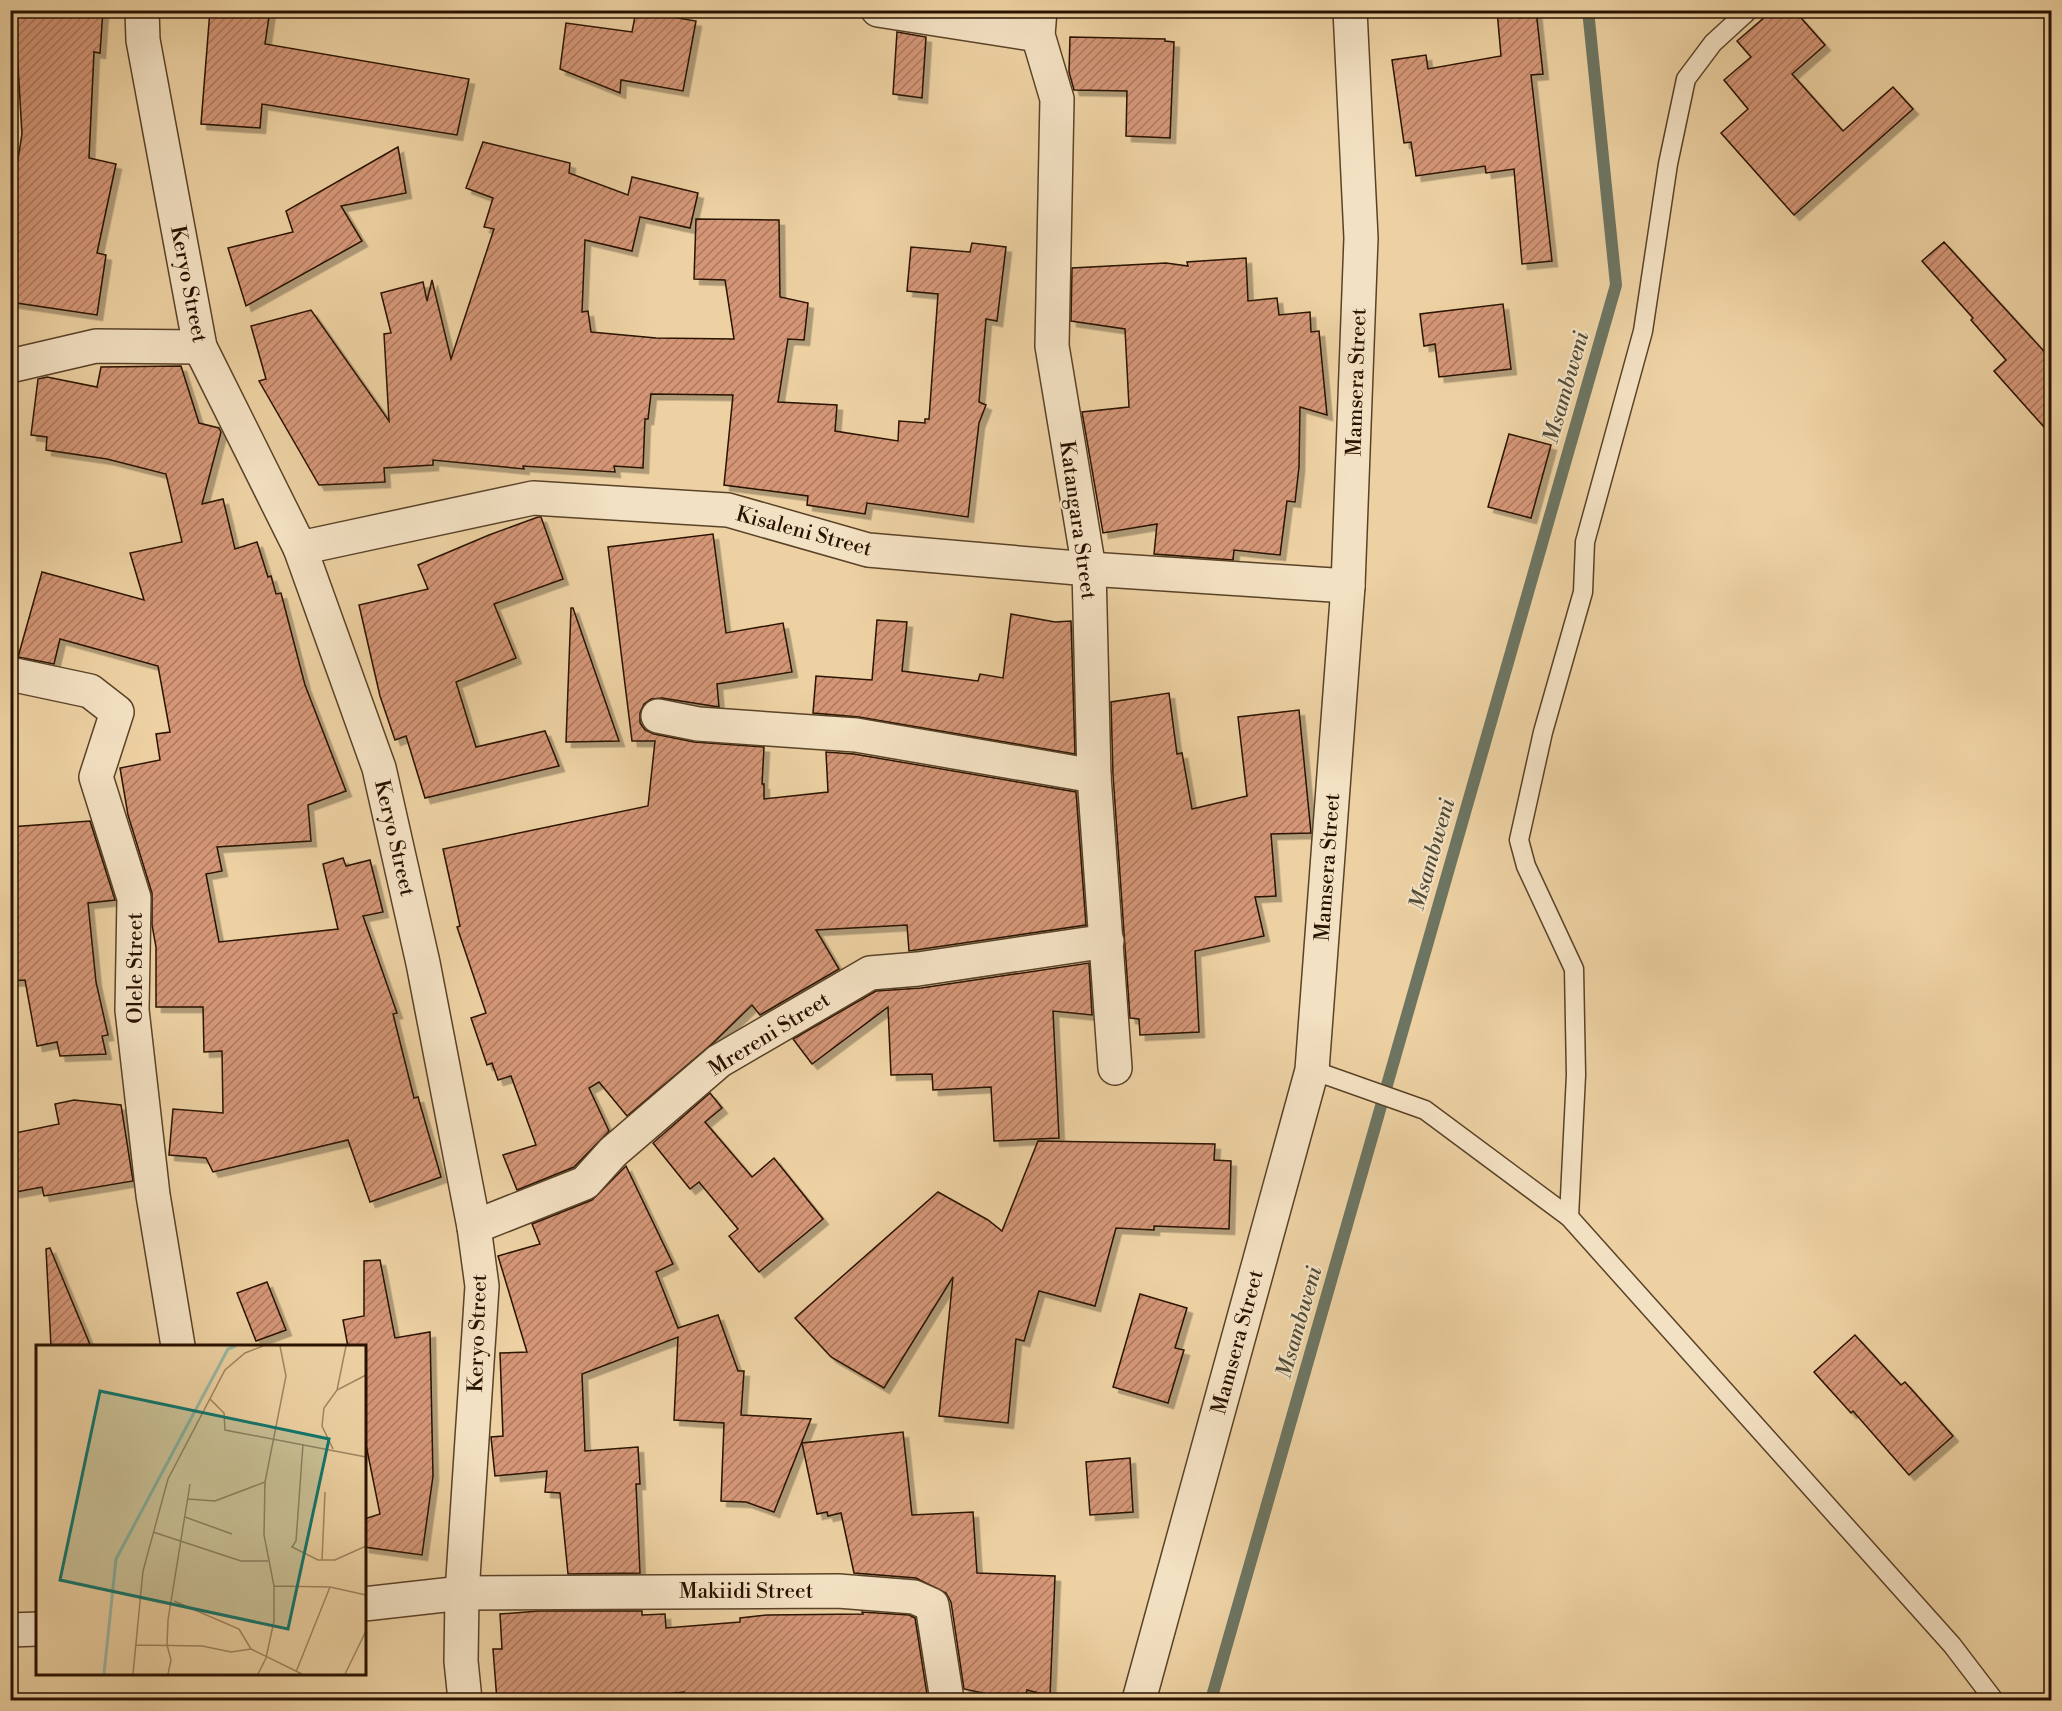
<svg xmlns="http://www.w3.org/2000/svg" width="2062" height="1711" viewBox="0 0 2062 1711" font-family="'Libre Bodoni',serif">
<style>
.lines{fill:none;stroke-linecap:round;stroke-linejoin:round}
.stream{stroke:#6d7562;stroke-width:12}
.building{fill:url(#building-hatch);stroke:#291200;stroke-width:1.5;filter:url(#shadow)}
.lane-casing{stroke:#5a4228;stroke-width:21}
.street-casing{stroke:#5a4228;stroke-width:36}
.lane{stroke:#f3e1c3;stroke-width:18}
.street{stroke:#f3e1c3;stroke-width:33}
.labels{text-anchor:middle;stroke-width:4.5;stroke-linejoin:round;paint-order:stroke}
.street-label{font-size:21px;fill:#291200;stroke:#f3e1c3}
.water-label{font-size:22px;font-style:italic;fill:#514c39;stroke:#f3e1c3}
.inset-river{fill:none;stroke:#9ab7a3;stroke-width:3}
.inset-road{fill:none;stroke:#9f8561;stroke-width:1.5}
.view{fill:#0f766e;fill-opacity:0.15;stroke:#0f766e;stroke-width:3}
.inset-edge{fill:none;stroke:#291200;stroke-width:3}
</style>
<defs>
<pattern id="building-hatch" width="6" height="6" patternUnits="userSpaceOnUse" patternTransform="scale(1.5)"><rect width="6" height="6" fill="#d49677"/><path d="M-1 1l2-2M0 6l6-6M5 7l2-2" fill="none" stroke="#ac795f"/></pattern>
<filter id="shadow"><feDropShadow dx="5.5" dy="5.5" stdDeviation="0" flood-color="#0004"/></filter>
</defs>
<rect width="100%" height="100%" fill="#edd1a2"/>
<filter id="stains"><feTurbulence type="fractalNoise" baseFrequency=".00333" numOctaves="4"/><feColorMatrix values="0 0 0 0 .2 0 0 0 0 .09 0 0 0 0 .02 0 0 0 .5 -.17"/></filter>
<radialGradient id="worn" r=".72"><stop offset=".6" stop-color="#630" stop-opacity="0"/><stop offset="1" stop-color="#630" stop-opacity=".3"/></radialGradient>
<g class="lines">
<polyline class="stream" points="1211,1700 1616,285 1588,10"/>
</g>
<g class="building">
<polygon points="51,10 103,10 100,53 94,52 89,158 116,164 97,253 106,255 97,315 10,302 10,209 22,134 15,16 40,17 40,14 50,15"/>
<polygon points="210,10 270,10 265,44 469,79 457,135 262,104 260,128 201,124"/>
<polygon points="1497,10 1536,10 1543,74 1531,75 1552,261 1522,264 1514,169 1486,173 1485,166 1416,176 1411,142 1404,143 1392,60 1426,55 1428,69 1501,56"/>
<polygon points="1773,10 1794,10 1825,45 1792,74 1843,131 1893,87 1913,109 1794,215 1721,133 1748,109 1724,80 1751,57 1737,41"/>
<polygon points="636,11 696,21 683,91 621,80 620,93 560,69 566,23 632,32"/>
<polygon points="897,32 926,37 922,98 893,94"/>
<polygon points="1070,37 1165,39 1165,41 1174,42 1170,138 1126,136 1127,91 1074,90 1069,72"/>
<polygon points="483,142 570,163 569,173 628,195 632,177 698,193 690,228 640,217 632,251 585,240 582,312 588,311 591,332 656,338 734,339 725,280 694,279 696,219 779,220 780,297 808,303 804,340 788,339 778,402 837,405 835,431 898,441 899,421 925,423 925,419 929,419 938,294 907,291 911,247 970,252 972,243 1006,247 997,321 986,319 979,402 986,405 979,423 968,517 867,503 865,514 807,505 808,496 724,485 733,395 651,394 648,419 645,419 643,468 614,466 615,472 523,466 524,469 433,460 433,465 384,468 385,482 319,485 259,381 266,379 251,326 311,310 389,421 384,334 391,333 381,293 423,282 427,301 432,280 451,359 494,229 484,227 493,198 466,188"/>
<polygon points="398,147 406,193 341,206 362,241 246,306 228,248 293,232 286,211"/>
<polygon points="1944,242 2052,360 2052,436 1994,371 2006,360 1971,320 1973,318 1922,261"/>
<polygon points="1246,258 1248,301 1277,298 1279,315 1310,312 1311,332 1319,331 1327,415 1300,407 1299,467 1295,502 1287,501 1280,555 1234,550 1233,560 1154,554 1157,524 1103,533 1082,412 1129,407 1125,329 1071,321 1072,268 1166,263 1188,266 1187,262"/>
<polygon points="1503,304 1511,369 1439,377 1435,344 1424,346 1420,314"/>
<polygon points="181,366 199,423 219,428 221,432 202,504 223,499 235,549 257,542 268,577 271,576 276,594 281,593 305,685 346,791 308,805 311,841 217,847 222,871 206,874 219,942 338,929 323,864 343,858 346,866 370,860 383,912 363,916 397,1013 393,1014 414,1098 418,1097 441,1177 370,1202 348,1140 213,1172 206,1158 169,1155 173,1109 223,1113 222,1051 204,1052 203,1007 156,1007 156,947 152,925 152,893 128,815 120,768 160,760 156,734 170,732 158,666 60,639 54,664 18,657 42,572 144,600 130,553 182,542 166,474 107,459 46,450 47,437 31,435 38,379 47,377 97,387 101,367"/>
<polygon points="1509,434 1551,445 1531,518 1488,507"/>
<polygon points="538,517 541,517 563,579 494,604 516,658 456,682 476,747 545,731 559,766 425,798 406,736 395,740 380,696 359,605 428,589 418,565 489,535"/>
<polygon points="713,534 726,633 783,623 792,672 717,684 719,707 662,698 651,699 644,704 640,713 640,723 645,730 654,734 694,742 764,747 762,784 764,784 764,799 828,792 826,752 854,754 1076,792 1086,925 909,951 907,925 816,930 839,969 760,1015 752,1005 713,1043 627,1116 599,1082 589,1088 609,1131 574,1167 517,1190 503,1155 536,1145 511,1076 498,1080 492,1063 487,1065 471,1018 486,1013 457,927 460,926 443,849 648,806 655,741 632,741 608,547"/>
<polygon points="571,608 573,608 619,741 566,742"/>
<polygon points="1011,614 1055,622 1071,621 1075,754 859,717 813,713 816,676 872,680 877,620 907,622 902,671 978,681 980,674 1003,678"/>
<polygon points="1169,693 1177,754 1182,753 1192,809 1247,796 1238,717 1299,710 1311,833 1271,834 1276,896 1255,897 1264,936 1195,951 1199,1032 1140,1035 1139,1019 1130,1018 1113,775 1111,702"/>
<polygon points="90,821 115,900 88,903 96,982 108,1035 102,1036 106,1054 60,1056 57,1042 37,1046 25,980 10,981 10,827"/>
<polygon points="1089,963 1092,1015 1053,1011 1059,1138 994,1141 991,1087 933,1090 932,1074 891,1075 888,1007 812,1064 793,1039 876,991 921,988"/>
<polygon points="710,1093 722,1108 705,1122 752,1177 774,1158 823,1219 759,1272 729,1236 738,1229 699,1182 690,1189 653,1143"/>
<polygon points="74,1100 121,1105 133,1181 44,1196 42,1187 10,1193 10,1134 59,1124 55,1104"/>
<polygon points="1038,1141 1215,1144 1214,1160 1231,1161 1229,1229 1154,1226 1154,1230 1116,1228 1095,1306 1039,1291 1024,1341 1016,1339 1008,1423 939,1416 953,1277 884,1388 831,1357 795,1318 938,1192 988,1220 1002,1231"/>
<polygon points="626,1166 673,1264 656,1272 678,1328 718,1315 738,1371 744,1371 741,1415 811,1419 774,1512 746,1502 721,1501 724,1423 674,1420 678,1337 582,1374 585,1451 638,1447 640,1484 636,1484 640,1573 568,1574 560,1493 545,1492 547,1471 495,1476 491,1437 503,1436 500,1353 527,1352 498,1256 540,1244 532,1224 592,1200"/>
<polygon points="50,1248 91,1347 51,1347 46,1249"/>
<polygon points="380,1260 395,1338 430,1332 433,1476 422,1555 364,1547 364,1519 380,1514 364,1435 364,1347 348,1347 343,1320 364,1316 364,1261"/>
<polygon points="267,1282 286,1330 256,1341 237,1293"/>
<polygon points="1140,1294 1187,1308 1175,1348 1184,1350 1168,1403 1113,1387"/>
<polygon points="1855,1335 1901,1385 1905,1382 1953,1436 1909,1475 1853,1411 1851,1413 1814,1372"/>
<polygon points="903,1432 912,1515 973,1512 977,1573 1055,1576 1050,1696 1027,1690 1025,1701 1020,1701 964,1689 951,1602 946,1593 916,1578 854,1573 841,1513 828,1516 827,1512 817,1514 802,1443"/>
<polygon points="1130,1458 1133,1512 1090,1515 1086,1462"/>
<polygon points="539,1611 642,1611 642,1615 665,1614 666,1628 740,1622 740,1618 767,1615 863,1614 862,1612 909,1615 915,1618 928,1701 685,1701 684,1692 594,1701 497,1701 493,1649 502,1649 500,1614"/>
</g>
<g class="lines">
<g class="lane-casing">
<g id="lane">
<polyline points="1312,1070 1425,1110 1569,1217 1952,1645 1994,1700"/>
<polyline points="1569,1217 1576,1075 1574,969 1526,866 1519,840 1543,732 1583,592 1585,542 1643,331 1668,164 1686,79 1713,43 1749,10"/>
</g>
</g>
<g class="street-casing">
<g id="street">
<polyline points="142,10 143,40 200,347 300,548 379,768 423,963 474,1227 482,1286 462,1593 461,1661 465,1700"/>
<polyline points="878,10 1038,35"/>
<polyline points="1040,10 1038,35 1057,99 1052,346 1089,569 1094,776 1115,1068"/>
<polyline points="10,366 96,346 200,347"/>
<polyline points="300,548 533,498 728,510 868,550 1089,569 1348,586"/>
<polyline points="10,674 90,691 117,712 96,777 134,898 132,1010 153,1195 178,1346"/>
<polyline points="658,716 698,724 856,735 1094,776"/>
<polyline points="474,1227 585,1183 613,1152 719,1061 870,973 918,969 1107,941"/>
<polyline points="364,1604 462,1593 838,1591 914,1597 932,1605 947,1700"/>
<polyline points="10,1630 38,1629"/>
<polyline points="1139,1700 1312,1070 1348,586 1361,238 1350,10"/>
</g>
</g>
<use href="#lane" class="lane"/>
<use href="#street" class="street"/>
</g>
<g class="labels">
<g class="street-label">
<text transform="translate(189 284) rotate(79)" y="7">Keryo Street</text>
<text transform="translate(1356 382) rotate(-88)" y="7">Mamsera Street</text>
<text transform="translate(1078 520) rotate(82)" y="7">Katangara Street</text>
<text transform="translate(804 531) rotate(15)" y="7">Kisaleni Street</text>
<text transform="translate(395 838) rotate(77)" y="7">Keryo Street</text>
<text transform="translate(1327 867) rotate(-86)" y="7">Mamsera Street</text>
<text transform="translate(135 968) rotate(-90)" y="7">Olele Street</text>
<text transform="translate(769 1034) rotate(-32)" y="7">Mrereni Street</text>
<text transform="translate(477 1333) rotate(-88)" y="7">Keryo Street</text>
<text transform="translate(1237 1342) rotate(-75)" y="7">Mamsera Street</text>
<text x="746" y="1598">Makiidi Street</text>
</g>
<g class="water-label">
<text transform="translate(1565 387) rotate(-74)" y="8">Msambweni</text>
<text transform="translate(1431 854) rotate(-74)" y="8">Msambweni</text>
<text transform="translate(1298 1322) rotate(-74)" y="8">Msambweni</text>
</g>
</g>
<g transform="translate(36 1345)">
<rect width="330" height="330" fill="#edd1a2"/>
<path class="inset-river" d="M 68,329 L 80,214 L 192,4 L 200,1"/>
<path class="inset-road" d="M 301,45 L 310,1M 174,54 L 188,68 L 189,85 L 330,112M 267,99 L 260,196 L 256,202 L 282,215 L 299,215 L 330,201M 297,104 L 286,81 L 288,63 L 301,45 L 330,30M 152,154 L 179,156 L 229,137M 149,172 L 196,189M 117,187 L 205,216 L 232,216M 286,215 L 289,147M 238,241 L 294,242 L 330,250M 138,256 L 203,284 L 215,304M 100,300 L 166,301 L 195,307 L 215,304 L 266,329M 260,327 L 294,242M 97,329 L 107,226 L 132,134 L 189,25 L 209,8 L 227,1M 132,329 L 135,315 L 131,300 L 132,275 L 154,139M 222,329 L 230,313 L 238,276 L 238,241 L 228,190 L 229,137 L 250,31 L 244,1M 309,329 L 330,286"/>
<path class="view" d="M 64,46 L 293,94 L 252,284 L 24,235 Z"/>
<rect width="330" height="330" class="inset-edge"/>
</g>
<rect width="2062" height="1711" fill="none" stroke="#edd1a2" stroke-width="36"/>
<rect x="12" y="12" width="2038" height="1687" fill="none" stroke="#291200" stroke-width="3"/>
<rect x="18" y="18" width="2026" height="1675" fill="none" stroke="#291200" stroke-width="1.5"/>
<rect width="100%" height="100%" filter="url(#stains)"/>
<rect width="100%" height="100%" fill="url(#worn)"/>
</svg>
